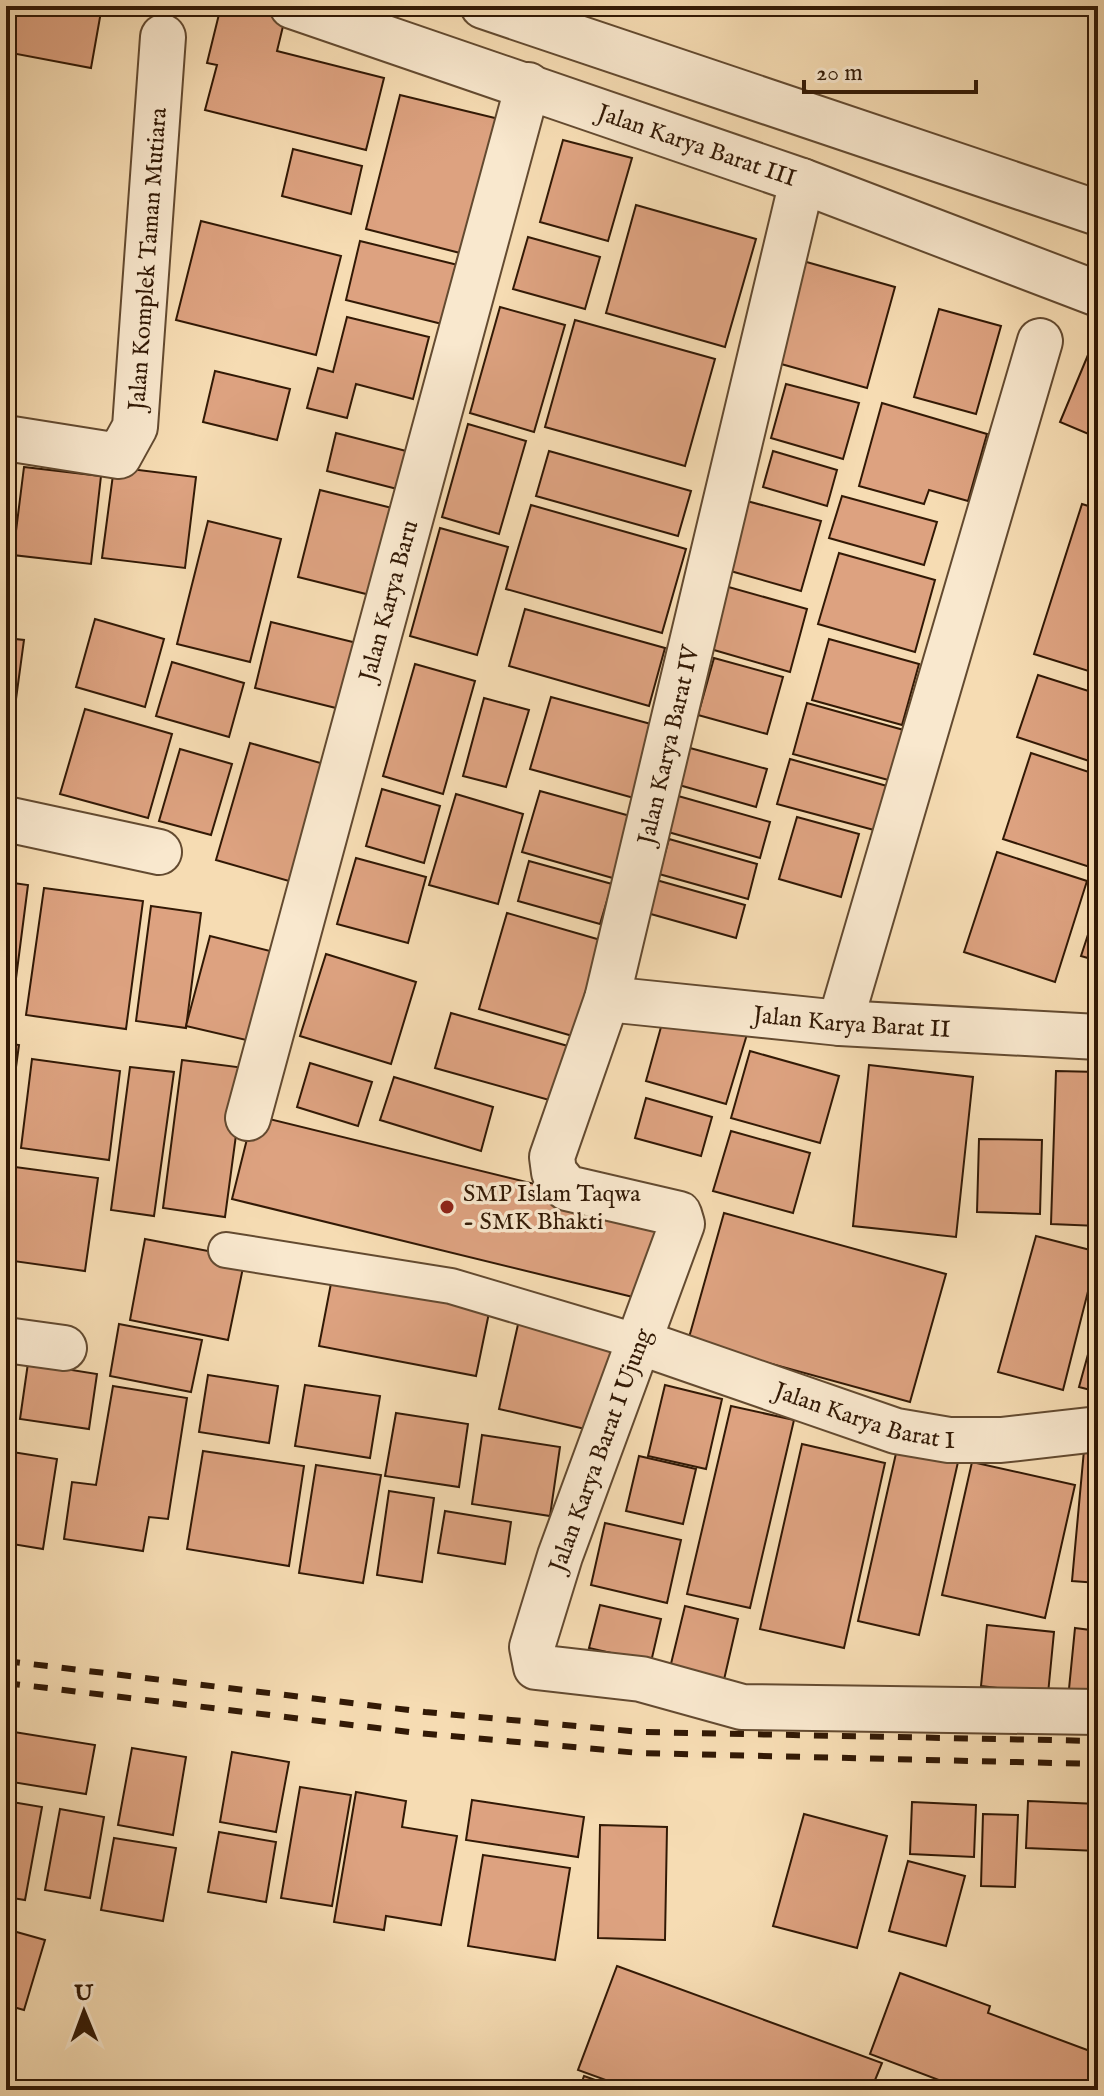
<svg xmlns="http://www.w3.org/2000/svg" width="1104" height="2096" viewBox="0 0 1104 2096" font-family="'IM FELL English',serif">
<style>
.building{fill:#dda280;stroke:#321905;stroke-width:2}
.lines{fill:none;stroke-linecap:round;stroke-linejoin:round}
.lane-casing{stroke:#634a30;stroke-width:38}
.street-casing{stroke:#634a30;stroke-width:48}
.lane{stroke:#f9e8ce;stroke-width:34}
.street{stroke:#f9e8ce;stroke-width:44}
.rail{stroke:#321905;stroke-width:6;stroke-dasharray:14 14;stroke-linecap:butt}
.poi-dot{fill:#8f2418;stroke:#f9e8ce;stroke-width:3}
.labels{text-anchor:middle;stroke-width:7;stroke-linejoin:round;paint-order:stroke}
.street-label{font-size:24px;fill:#321905;stroke:#f9e8ce}
.poi-label{font-size:24px;fill:#321905;stroke:#f9e8ce;text-anchor:start}
</style>
<rect width="100%" height="100%" fill="#f6dcb3"/>
<filter id="stains"><feTurbulence type="fractalNoise" baseFrequency=".0025" numOctaves="4"/><feColorMatrix values="0 0 0 0 .2 0 0 0 0 .09 0 0 0 0 .02 0 0 0 .5 -.17"/></filter>
<radialGradient id="worn" r=".72"><stop offset=".6" stop-color="#630" stop-opacity="0"/><stop offset="1" stop-color="#630" stop-opacity=".3"/></radialGradient>
<g class="building">
<polygon points="6,6 102,6 91,68 6,52"/>
<polygon points="221,6 236,6 285,18 277,51 384,78 366,150 205,110 217,65 207,63"/>
<polygon points="400,95 499,119 464,254 366,229"/>
<polygon points="563,140 632,158 608,241 540,222"/>
<polygon points="293,149 362,166 351,214 282,196"/>
<polygon points="636,205 756,239 725,347 606,313"/>
<polygon points="201,221 341,256 316,355 176,320"/>
<polygon points="528,237 600,257 585,309 513,289"/>
<polygon points="360,241 462,266 446,325 346,300"/>
<polygon points="803,261 895,287 867,388 774,362"/>
<polygon points="500,307 565,325 534,432 470,413"/>
<polygon points="939,309 1001,326 976,414 914,397"/>
<polygon points="347,317 429,337 413,399 356,384 347,418 307,408 318,368 333,372"/>
<polygon points="575,320 715,359 685,466 545,427"/>
<polygon points="1098,331 1098,438 1060,422"/>
<polygon points="215,371 290,389 277,440 203,422"/>
<polygon points="786,384 859,403 843,459 771,438"/>
<polygon points="882,403 987,434 968,501 929,490 924,504 859,486"/>
<polygon points="468,424 526,441 499,534 442,517"/>
<polygon points="336,433 410,452 401,490 327,471"/>
<polygon points="549,451 691,491 678,536 536,496"/>
<polygon points="773,451 837,470 827,506 763,487"/>
<polygon points="24,467 101,476 91,564 13,555"/>
<polygon points="114,467 196,477 185,568 102,558"/>
<polygon points="6,472 14,473 6,531"/>
<polygon points="320,490 396,509 374,596 298,577"/>
<polygon points="842,496 937,522 924,565 829,538"/>
<polygon points="747,501 821,521 801,591 727,570"/>
<polygon points="1082,504 1098,509 1098,674 1034,654"/>
<polygon points="531,505 686,549 662,633 506,589"/>
<polygon points="208,521 281,539 250,662 177,644"/>
<polygon points="440,528 508,547 477,655 410,636"/>
<polygon points="839,553 935,580 915,652 818,624"/>
<polygon points="725,586 807,609 790,672 707,648"/>
<polygon points="525,609 665,648 649,706 509,666"/>
<polygon points="95,619 164,639 145,707 76,687"/>
<polygon points="271,622 361,644 344,710 255,688"/>
<polygon points="6,638 24,640 6,773"/>
<polygon points="829,639 919,664 902,725 812,700"/>
<polygon points="714,658 783,677 767,734 698,715"/>
<polygon points="172,662 244,683 229,737 156,716"/>
<polygon points="415,664 475,681 443,794 383,776"/>
<polygon points="1038,675 1098,694 1098,764 1017,737"/>
<polygon points="551,697 662,727 641,800 530,769"/>
<polygon points="484,698 529,710 506,787 463,776"/>
<polygon points="807,703 918,734 903,784 793,754"/>
<polygon points="85,709 172,734 148,818 60,794"/>
<polygon points="250,743 338,768 303,885 216,860"/>
<polygon points="690,748 767,769 756,807 679,785"/>
<polygon points="180,749 232,764 211,835 159,821"/>
<polygon points="1031,753 1098,775 1098,851 1093,868 1003,839"/>
<polygon points="790,759 887,786 874,830 777,804"/>
<polygon points="382,789 440,806 424,863 366,846"/>
<polygon points="540,791 641,819 623,881 522,852"/>
<polygon points="456,794 523,814 498,904 429,885"/>
<polygon points="671,794 770,822 760,858 661,830"/>
<polygon points="797,817 859,834 841,897 779,879"/>
<polygon points="669,839 757,864 748,899 659,874"/>
<polygon points="997,852 1087,881 1055,982 964,952"/>
<polygon points="356,858 426,877 408,943 337,924"/>
<polygon points="529,861 612,884 600,924 518,901"/>
<polygon points="642,876 745,905 736,938 633,909"/>
<polygon points="6,882 28,885 10,1025 6,1024"/>
<polygon points="44,888 143,901 126,1029 26,1015"/>
<polygon points="1098,904 1098,961 1081,956"/>
<polygon points="151,906 201,913 186,1028 136,1021"/>
<polygon points="507,913 604,941 576,1037 479,1009"/>
<polygon points="210,936 286,955 264,1044 186,1026"/>
<polygon points="326,954 416,982 391,1064 300,1036"/>
<polygon points="666,1009 748,1031 726,1104 646,1081"/>
<polygon points="451,1013 575,1048 560,1103 435,1068"/>
<polygon points="6,1043 19,1045 6,1140"/>
<polygon points="750,1051 839,1076 820,1143 731,1118"/>
<polygon points="32,1059 120,1071 109,1160 21,1148"/>
<polygon points="182,1060 245,1068 225,1217 163,1208"/>
<polygon points="310,1063 372,1082 358,1126 297,1107"/>
<polygon points="869,1065 973,1077 956,1237 853,1226"/>
<polygon points="130,1067 174,1072 154,1216 111,1210"/>
<polygon points="1056,1071 1098,1072 1098,1226 1051,1224"/>
<polygon points="394,1077 493,1107 481,1151 380,1120"/>
<polygon points="646,1098 712,1117 701,1156 635,1138"/>
<polygon points="253,1115 661,1215 641,1299 232,1199"/>
<polygon points="731,1131 810,1153 793,1213 713,1191"/>
<polygon points="979,1139 1042,1140 1040,1214 977,1212"/>
<polygon points="15,1167 98,1178 85,1271 6,1260"/>
<polygon points="724,1213 946,1274 910,1402 688,1341"/>
<polygon points="1036,1236 1098,1252 1063,1390 998,1372"/>
<polygon points="145,1239 245,1258 228,1340 130,1320"/>
<polygon points="333,1273 491,1303 476,1376 319,1346"/>
<polygon points="1098,1318 1098,1392 1079,1387"/>
<polygon points="519,1320 619,1342 598,1432 499,1409"/>
<polygon points="119,1324 202,1340 191,1392 110,1376"/>
<polygon points="28,1363 97,1374 89,1429 20,1419"/>
<polygon points="208,1375 278,1386 269,1443 199,1432"/>
<polygon points="305,1385 380,1396 370,1458 295,1446"/>
<polygon points="665,1385 722,1399 706,1469 648,1456"/>
<polygon points="113,1386 187,1398 168,1519 149,1517 143,1551 64,1539 72,1482 96,1485"/>
<polygon points="731,1406 794,1420 750,1608 687,1594"/>
<polygon points="396,1413 468,1424 459,1487 385,1476"/>
<polygon points="482,1435 560,1447 550,1516 472,1504"/>
<polygon points="1085,1439 1098,1440 1098,1583 1072,1581"/>
<polygon points="802,1444 885,1463 844,1648 760,1629"/>
<polygon points="897,1449 958,1462 919,1635 858,1621"/>
<polygon points="6,1451 57,1459 43,1549 6,1543"/>
<polygon points="203,1451 304,1466 289,1566 187,1549"/>
<polygon points="639,1456 696,1469 683,1524 626,1511"/>
<polygon points="972,1462 1075,1485 1045,1618 942,1595"/>
<polygon points="316,1465 381,1475 363,1583 299,1573"/>
<polygon points="389,1491 434,1498 422,1582 377,1575"/>
<polygon points="445,1511 511,1522 505,1564 438,1553"/>
<polygon points="605,1523 681,1540 667,1603 591,1585"/>
<polygon points="600,1605 661,1619 651,1662 589,1648"/>
<polygon points="685,1606 738,1619 723,1684 669,1672"/>
<polygon points="987,1625 1054,1632 1048,1694 981,1686"/>
<polygon points="1075,1628 1098,1631 1098,1693 1069,1689"/>
<polygon points="14,1732 95,1745 86,1794 6,1781"/>
<polygon points="132,1748 186,1757 173,1835 118,1825"/>
<polygon points="232,1752 289,1762 276,1832 220,1822"/>
<polygon points="300,1787 351,1795 332,1906 281,1898"/>
<polygon points="356,1792 406,1801 402,1827 457,1836 441,1925 386,1916 384,1930 334,1922"/>
<polygon points="472,1800 584,1817 578,1857 466,1840"/>
<polygon points="6,1801 42,1807 25,1900 6,1897"/>
<polygon points="1028,1801 1098,1804 1098,1851 1026,1848"/>
<polygon points="912,1802 976,1805 974,1857 910,1854"/>
<polygon points="60,1809 104,1817 90,1898 45,1890"/>
<polygon points="804,1814 887,1836 857,1948 773,1926"/>
<polygon points="983,1814 1018,1815 1015,1887 981,1886"/>
<polygon points="600,1825 667,1827 665,1940 598,1938"/>
<polygon points="219,1832 276,1842 266,1902 208,1892"/>
<polygon points="114,1838 176,1848 163,1921 101,1910"/>
<polygon points="483,1855 570,1868 555,1960 468,1946"/>
<polygon points="908,1861 965,1876 946,1946 889,1931"/>
<polygon points="6,1929 45,1940 24,2010 6,2005"/>
<polygon points="617,1966 882,2063 871,2090 633,2090 578,2070"/>
<polygon points="900,1973 990,2006 988,2013 1098,2054 1098,2090 935,2090 939,2080 870,2054"/>
<polygon points="584,2076 623,2090 579,2090"/>
</g>
<g class="lines">
<g class="lane-casing">
<polyline id="lane" points="226,1250 451,1286 639,1342"/>
</g>
<g class="street-casing">
<g id="street">
<path id="s1" d="M 292,6 L 802,181 L 1098,294"/>
<polyline points="483,6 1098,213"/>
<polyline points="802,181 607,999 552,1157 554,1172 567,1188 679,1214 682,1224 560,1556 532,1647 536,1667 641,1679 742,1707 1098,1712"/>
<path id="s2" d="M 6,438 L 119,456 L 135,427 L 163,37"/>
<polyline points="6,819 159,852"/>
<path id="s3" d="M 607,999 L 840,1023 L 1098,1037"/>
<polyline points="840,1023 1040,341"/>
<path id="s4" d="M 248,1118 L 528,85"/>
<polyline points="6,1340 64,1348"/>
<path id="s5" d="M 639,1342 L 896,1431 L 949,1440 L 1001,1440 L 1098,1429"/>
</g>
</g>
<use href="#lane" class="lane"/>
<use href="#street" class="street"/>
<g class="rail">
<polyline points="6,1661 425,1712 641,1732 1098,1741"/>
<polyline points="6,1683 418,1733 639,1753 1098,1764"/>
</g>
</g>
<circle class="poi-dot" cx="447" cy="1207" r="8"/>
<g class="labels">
<g class="street-label">
<text dy="8" stroke="none"><textPath href="#s1" startOffset="428">Jalan Karya Barat III</textPath></text>
<text dy="8" stroke="none"><textPath href="#s2" startOffset="316">Jalan Komplek Taman Mutiara</textPath></text>
<text dy="8" stroke="none"><textPath href="#s4" startOffset="536">Jalan Karya Baru</textPath></text>
<text transform="translate(668 745) rotate(-77)" y="8">Jalan Karya Barat IV</text>
<text dy="8" stroke="none"><textPath href="#s3" startOffset="246">Jalan Karya Barat II</textPath></text>
<text dy="8" stroke="none"><textPath href="#s5" startOffset="238">Jalan Karya Barat I</textPath></text>
<text transform="translate(600 1450) rotate(-70)" y="8">Jalan Karya Barat I Ujung</text>
</g>
<g class="poi-label">
<text x="463" y="1201">SMP Islam Taqwa<tspan x="463" dy="28">- SMK Bhakti</tspan></text>
</g>
</g>
<rect width="1104" height="2096" fill="none" stroke="#f6dcb3" stroke-width="32"/>
<rect x="8" y="8" width="1088" height="2080" fill="none" stroke="#321905" stroke-width="4"/>
<rect x="16" y="16" width="1072" height="2064" fill="none" stroke="#321905" stroke-width="2"/>
<g transform="translate(84 2012) rotate(359)" stroke="#f9e8ce" stroke-width="6" paint-order="stroke">
<path d="M0-6L14 30L0 20L-14 30Z" fill="#321905"/>
<text y="-12" font-size="22" font-weight="bold" text-anchor="middle" fill="#321905">U</text>
</g>
<path d="M804 80v12h172v-12" fill="none" stroke="#321905" stroke-width="4"/>
<text x="816" y="80" font-size="24" fill="#321905" stroke="#f9e8ce" stroke-width="6" paint-order="stroke">20 m</text>
<rect width="100%" height="100%" filter="url(#stains)"/>
<rect width="100%" height="100%" fill="url(#worn)"/>
</svg>
